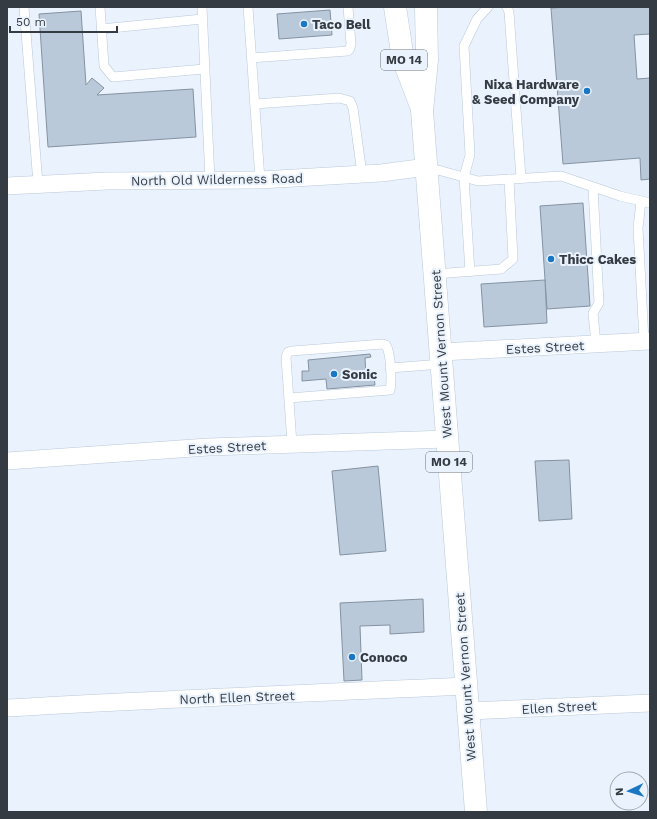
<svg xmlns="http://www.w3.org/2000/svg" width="657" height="819" viewBox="0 0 657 819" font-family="'Work Sans',sans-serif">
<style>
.building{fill:#bac9d9;stroke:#8492a1}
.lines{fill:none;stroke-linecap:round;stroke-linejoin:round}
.lane-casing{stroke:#b9c8d8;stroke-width:10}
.street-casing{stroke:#b9c8d8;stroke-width:18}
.primary-casing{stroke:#b9c8d8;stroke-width:23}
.lane{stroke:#fff;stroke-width:9}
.street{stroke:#fff;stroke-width:17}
.primary{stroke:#fff;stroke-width:22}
.poi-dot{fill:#1a77c4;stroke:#eaf3fd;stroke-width:1.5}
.labels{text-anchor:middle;stroke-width:4;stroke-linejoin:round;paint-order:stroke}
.shield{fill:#eaf3fd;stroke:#6b727a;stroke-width:1}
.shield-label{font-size:12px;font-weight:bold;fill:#353b42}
.poi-label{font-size:13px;font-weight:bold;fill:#353b42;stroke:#eaf3fd;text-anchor:start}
.street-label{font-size:13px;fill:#353b42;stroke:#eaf3fd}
</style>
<rect width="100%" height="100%" fill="#eaf3fd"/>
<g class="building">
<polygon points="569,7 650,7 650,34 634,35 637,79 650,78 650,179 641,180 640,158 563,164 551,8"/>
<polygon points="330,10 332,35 279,39 277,14"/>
<polygon points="81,11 86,85 92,78 104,88 97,95 193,89 196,137 48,147 39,14"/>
<polygon points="583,203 590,306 547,309 540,206"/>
<polygon points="545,280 547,323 484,327 481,284"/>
<polygon points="370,354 371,357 365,358 366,376 374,376 375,385 327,389 326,379 302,381 302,371 309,371 308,360"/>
<polygon points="569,460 572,519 539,521 535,461"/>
<polygon points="378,466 386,551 340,555 332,471"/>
<polygon points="423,599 424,632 390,634 390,625 360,626 362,680 344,681 340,603"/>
</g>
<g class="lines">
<g class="lane-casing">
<g id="lane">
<polyline points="24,7 38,184"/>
<polyline points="100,7 104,66 113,77 204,69"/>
<polyline points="202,7 210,180"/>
<polyline points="248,7 260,180"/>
<polyline points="507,7 509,12 521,178"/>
<polyline points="101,29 202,19"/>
<polyline points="252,58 348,51 350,48 351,44 348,7"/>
<polyline points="255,104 339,98 350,101 353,108 362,174"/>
<polyline points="427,167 478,181 561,176 620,196 650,203"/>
<polyline points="593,187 599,303 593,313 596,344"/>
<polyline points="641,201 638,228 644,341"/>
<polyline points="470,272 464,177 470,155 464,46 477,19 488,7"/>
<polyline points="435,274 501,269 513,259 509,179"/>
<polyline points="390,368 442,364"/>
<path d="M 289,398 L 390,390 C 392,380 391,354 386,345 L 383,344 L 292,351 L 288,352 L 286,357 L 292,444"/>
</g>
</g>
<g class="street-casing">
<g id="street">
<polyline points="7,186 107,181 260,180 381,173 427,167"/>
<polyline points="441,352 650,341"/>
<polyline points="7,461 208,447 447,439"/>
<path d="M 7,708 C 160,699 313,693 466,686"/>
<polyline points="468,711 650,703"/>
</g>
</g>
<g class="primary-casing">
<g id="primary">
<polyline points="395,7 403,59 421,106"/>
<polyline points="426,7 427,60 422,111 476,812"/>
</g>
</g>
<use href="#lane" class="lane"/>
<use href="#street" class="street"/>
<use href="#primary" class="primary"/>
</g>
<g class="poi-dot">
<circle cx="304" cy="24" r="4"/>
<circle cx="587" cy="91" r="4"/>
<circle cx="551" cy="259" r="4"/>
<circle cx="334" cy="374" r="4"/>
<circle cx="352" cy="657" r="4"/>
</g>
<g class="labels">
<g class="shield">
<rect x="381" y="50" width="46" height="20" rx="3"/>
<rect x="426" y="452" width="46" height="20" rx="3"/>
</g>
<g class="shield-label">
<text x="404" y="64">MO 14</text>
<text x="449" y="466">MO 14</text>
</g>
<g class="poi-label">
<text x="312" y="29">Taco Bell</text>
<text x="579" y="89" text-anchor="end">Nixa Hardware<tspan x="579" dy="15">&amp; Seed Company</tspan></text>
<text x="559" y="264">Thicc Cakes</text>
<text x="342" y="379">Sonic</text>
<text x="360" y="662">Conoco</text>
</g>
<g class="street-label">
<text transform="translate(217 179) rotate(-1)" y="5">North Old Wilderness Road</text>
<text transform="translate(545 347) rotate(-3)" y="5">Estes Street</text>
<text transform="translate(441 354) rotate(-94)" y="5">West Mount Vernon Street</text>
<text transform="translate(227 447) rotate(-3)" y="5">Estes Street</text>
<text transform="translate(465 677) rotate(-94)" y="5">West Mount Vernon Street</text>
<text transform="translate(237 697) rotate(-2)" y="5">North Ellen Street</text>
<text transform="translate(559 707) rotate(-3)" y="5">Ellen Street</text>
</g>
</g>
<rect width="657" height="819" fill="none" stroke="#353b42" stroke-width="16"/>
<g transform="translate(629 791) rotate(266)"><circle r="19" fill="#eaf3fd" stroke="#a2a9b2"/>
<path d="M0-3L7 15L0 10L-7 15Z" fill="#1a77c4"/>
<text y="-6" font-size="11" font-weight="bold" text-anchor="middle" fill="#353b42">N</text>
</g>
<path d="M10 26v6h107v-6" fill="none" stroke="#353b42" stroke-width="2"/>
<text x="16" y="26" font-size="12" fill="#353b42" stroke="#eaf3fd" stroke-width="3" paint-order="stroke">50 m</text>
</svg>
